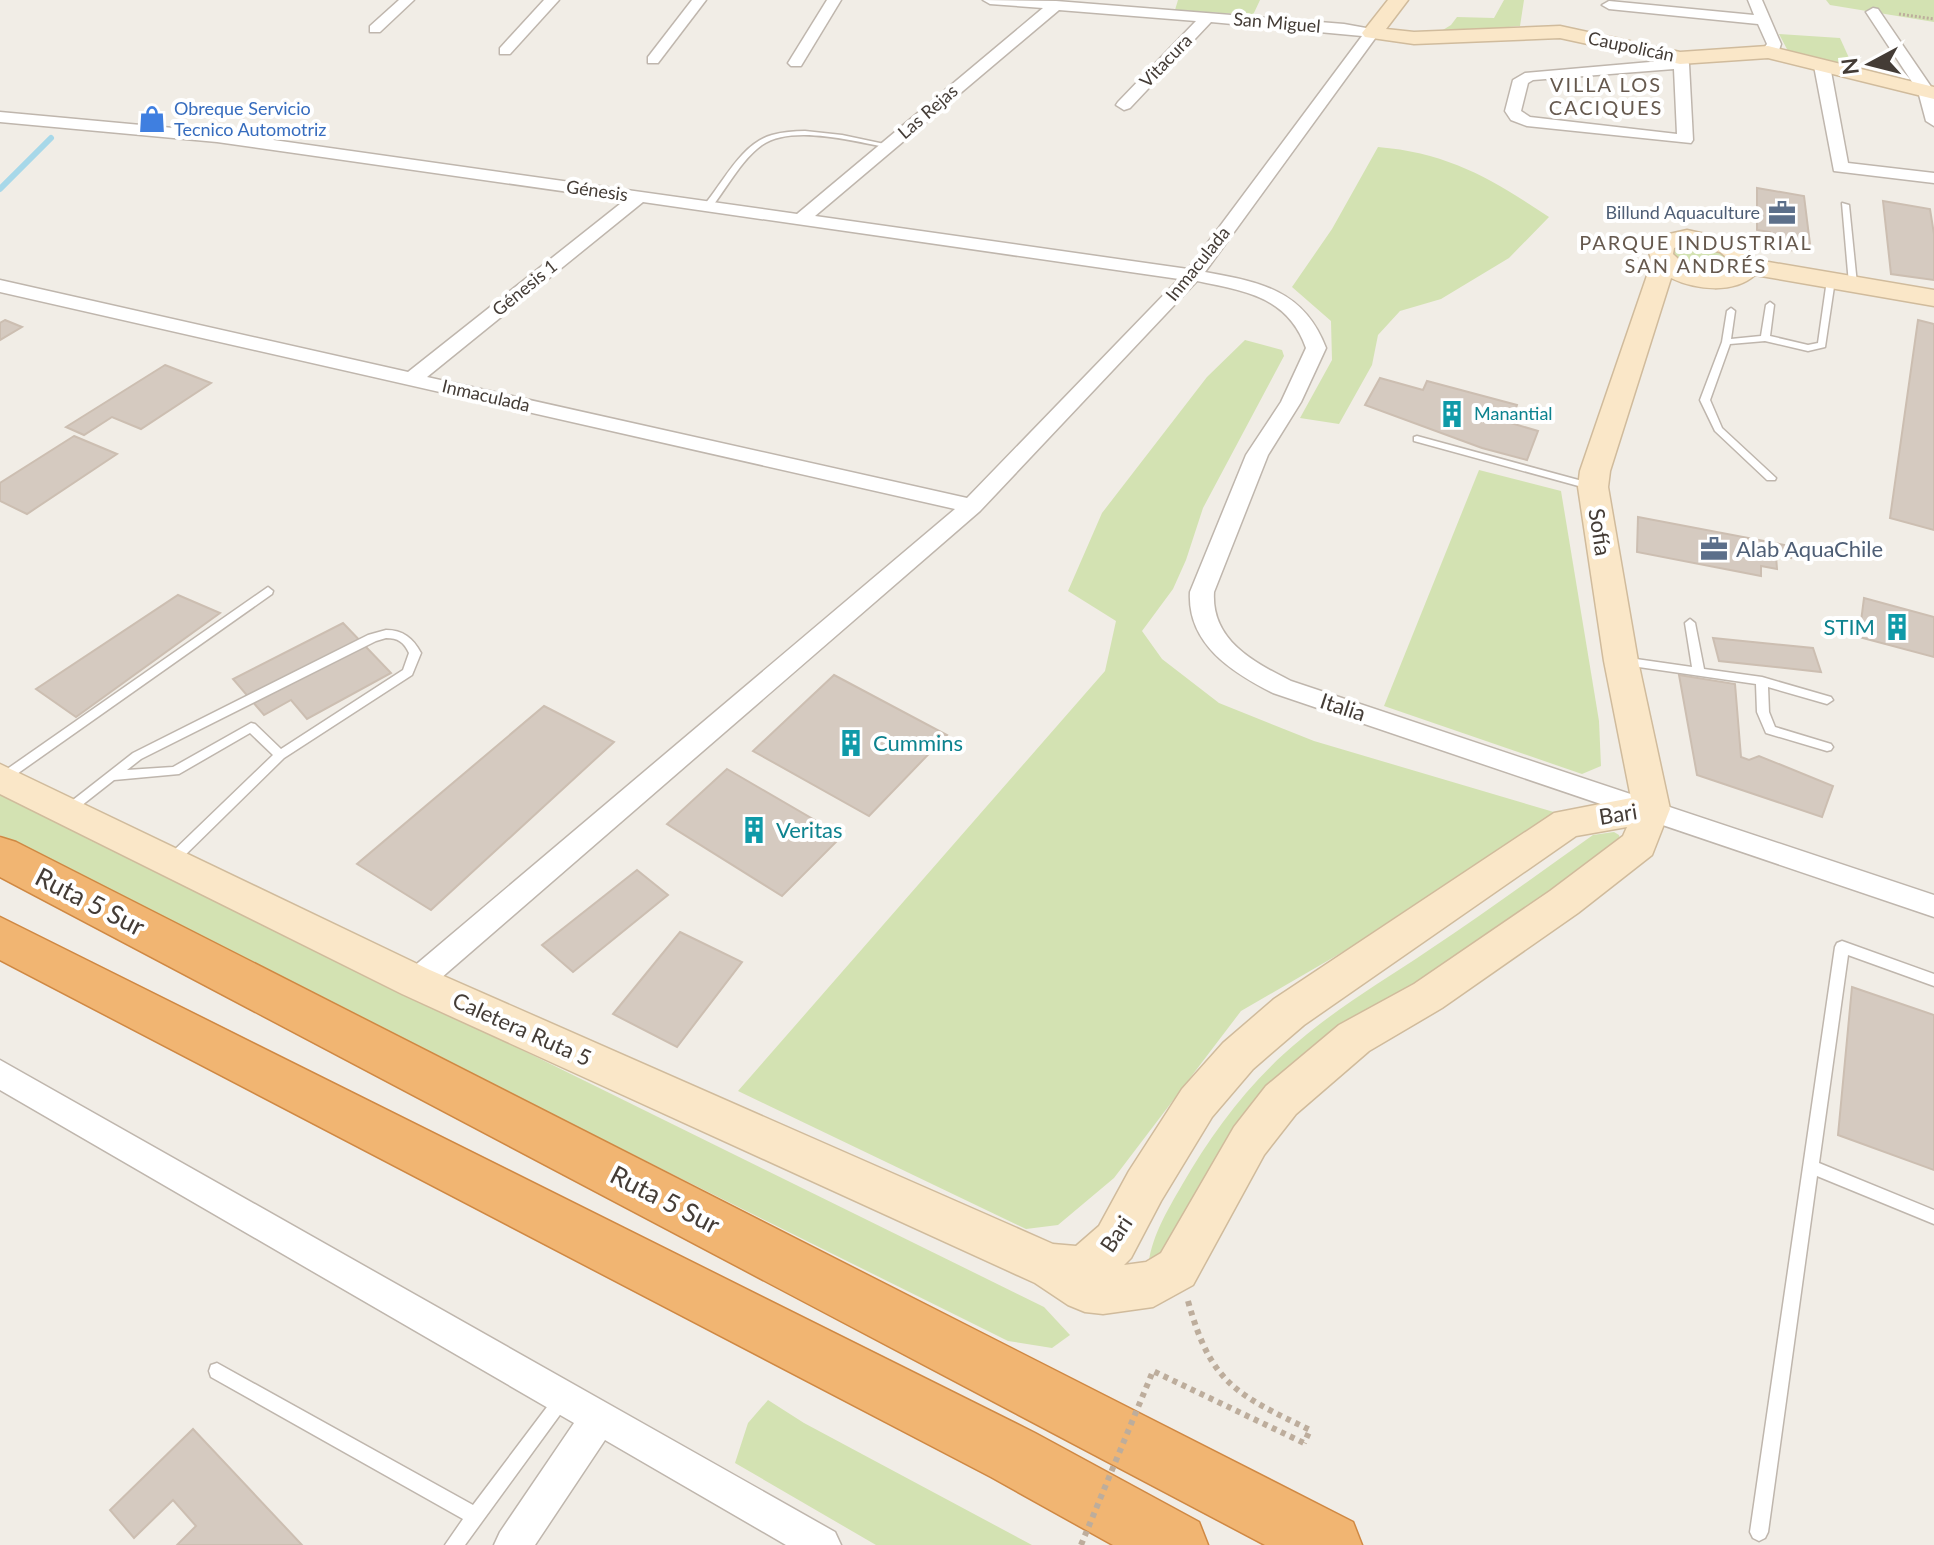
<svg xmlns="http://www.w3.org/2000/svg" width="1934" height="1545" viewBox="0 0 1934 1545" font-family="Lato,sans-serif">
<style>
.green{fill:#d3e2b2}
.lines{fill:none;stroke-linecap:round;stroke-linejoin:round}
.stream{stroke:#a7d8e9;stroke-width:6}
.building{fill:#d5cac0;stroke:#ccbeb1;stroke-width:2}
.lane-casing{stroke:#bfb6ad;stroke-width:3}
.street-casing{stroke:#bfb6ad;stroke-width:3}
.secondary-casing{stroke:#d0bb9c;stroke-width:3}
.highway-casing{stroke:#cf8843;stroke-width:3}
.path-far1{stroke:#bdad9c;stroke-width:3;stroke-dasharray:2 2;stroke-linecap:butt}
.path{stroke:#bdad9c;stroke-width:6;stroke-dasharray:5 5;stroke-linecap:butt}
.lane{fill:#fff;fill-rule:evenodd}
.street{fill:#fff;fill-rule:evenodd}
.secondary{fill:#fae7c8;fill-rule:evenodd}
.highway{fill:#f1b572;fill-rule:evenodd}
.path-bridge{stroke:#bdad9c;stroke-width:6;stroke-dasharray:5 5;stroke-linecap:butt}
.labels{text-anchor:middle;stroke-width:8;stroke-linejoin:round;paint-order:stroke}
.far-street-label{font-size:18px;fill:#443c36;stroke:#fff}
.far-shop-label{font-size:18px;fill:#366cbe;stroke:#fff;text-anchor:start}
.far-service-label{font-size:18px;fill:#4e5e75;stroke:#fff;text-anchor:end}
.far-culture-label{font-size:18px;fill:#0d838f;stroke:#fff;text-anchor:start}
.far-neighbourhood-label{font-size:20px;letter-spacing:2px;fill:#66594e;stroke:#fff}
.street-label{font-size:22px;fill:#443c36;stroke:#fff}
.service-label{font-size:22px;fill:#4e5e75;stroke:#fff;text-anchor:start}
.culture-label{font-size:22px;fill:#0d838f;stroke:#fff;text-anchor:start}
.near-street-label{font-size:26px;fill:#443c36;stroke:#fff}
</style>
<rect width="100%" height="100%" fill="#f1ede6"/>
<g class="green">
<polygon points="1178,0 1260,0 1253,15 1175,10"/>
<polygon points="1504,0 1524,0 1520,26 1438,33 1451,25 1457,17 1494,18"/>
<polygon points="1826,0 1934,0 1934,22 1830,5"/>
<polygon points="1779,34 1840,38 1854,69 1789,53"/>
<path d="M 1378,147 C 1449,153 1492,179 1549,217 L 1509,258 L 1441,299 L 1400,311 L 1378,335 L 1372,365 L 1339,424 L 1300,418 L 1332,360 L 1331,321 L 1292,287 L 1332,229 Z"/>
<path d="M 1692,242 L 1732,255 L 1732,270 C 1708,279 1691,271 1672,256 L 1672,249 Z"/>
<polygon points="1245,340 1282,350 1284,356 1203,508 1186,560 1173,589 1142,631 1162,659 1219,703 1314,741 1564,815 1501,860 1241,1011 1114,1178 1058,1225 1026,1229 738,1091 1105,671 1116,621 1068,591 1102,513 1207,377"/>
<polygon points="1479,470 1561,491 1599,721 1601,766 1582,774 1384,706"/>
<polygon points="0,793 1044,1307 1070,1335 1052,1348 1008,1341 237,958 0,835"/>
<path d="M 1614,832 L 1619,835 L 1621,844 L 1352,1044 L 1148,1269 C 1150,1239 1167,1211 1182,1185 C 1213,1131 1251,1080 1300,1040 C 1340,1006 1386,979 1429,950 C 1485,913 1539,873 1593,835 Z"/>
<polygon points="768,1400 804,1423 1032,1545 876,1545 735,1463 748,1423"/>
</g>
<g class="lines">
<polyline class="stream" points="0,189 51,138"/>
</g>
<g class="building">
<polygon points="1757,188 1804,196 1810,244 1804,243 1799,250 1769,251 1770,232 1757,230"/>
<polygon points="1883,201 1930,209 1934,234 1934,280 1891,274"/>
<polygon points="5,320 22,327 0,340 0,323"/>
<polygon points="1918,320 1934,324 1934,530 1890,518"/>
<polygon points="165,365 211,383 141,429 112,417 84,435 66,427"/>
<polygon points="1380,378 1423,390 1427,381 1517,405 1511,423 1538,431 1527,460 1482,448 1365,405"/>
<polygon points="74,436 117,454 27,514 0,501 0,483"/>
<polygon points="1638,517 1790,546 1791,558 1776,556 1777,569 1761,566 1761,576 1637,552"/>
<polygon points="178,595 220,613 76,717 36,689"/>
<polygon points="1864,598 1934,617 1934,657 1859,637"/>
<polygon points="343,623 391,673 307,719 291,700 264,715 233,679"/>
<polygon points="1713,638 1813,648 1821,672 1719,661"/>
<polygon points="834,675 947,735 869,816 753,751"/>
<polygon points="1679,675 1735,684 1741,757 1749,760 1759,756 1833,786 1822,817 1697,775"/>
<polygon points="544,706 614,742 431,910 357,864"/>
<polygon points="727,769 842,836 782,896 667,824"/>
<polygon points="637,870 668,895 573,972 542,945"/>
<polygon points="680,932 742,962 677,1047 613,1014"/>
<polygon points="1852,987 1934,1015 1934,1170 1838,1135"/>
<polygon points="193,1429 302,1545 177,1545 196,1526 173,1500 134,1538 110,1510"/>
</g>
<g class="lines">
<g class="lane-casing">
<g id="lane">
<path d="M 805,131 L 842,135 L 894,146 L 890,148 C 856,142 793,124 762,145 C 741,160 727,188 711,208 L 705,208 L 705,204 C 724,181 742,143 772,135 C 783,132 794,131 805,131 Z"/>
<polygon points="1842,203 1849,205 1857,284 1853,287 1849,284"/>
<polygon points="1831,277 1835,280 1825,347 1808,351 1765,341 1730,344 1710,400 1722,428 1776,478 1775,480 1767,480 1715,431 1700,400 1722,342 1727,311 1731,308 1735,311 1731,339 1761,336 1766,305 1770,302 1774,305 1770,336 1808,345 1818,343 1827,280"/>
<polygon points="1417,436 1597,485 1598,487 1593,490 1414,441 1414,437"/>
<polygon points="268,587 273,591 272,594 7,781 0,782 0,774"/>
<polygon points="1690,619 1695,623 1704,669 1762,677 1831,697 1833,700 1827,704 1768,687 1769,712 1775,727 1831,744 1833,747 1831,750 1827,751 1766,733 1757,712 1756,684 1618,664 1616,661 1622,657 1692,667 1685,623"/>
<path d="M 386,630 C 403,630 413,638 421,653 L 412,675 L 284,758 L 176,864 L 168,864 L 166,860 L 168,856 L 273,755 L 250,733 L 179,774 L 114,780 L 72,813 L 64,813 L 62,810 L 64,807 L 133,753 L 368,635 ZM 386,638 C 398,638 404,642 409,653 L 403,670 L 281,749 L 255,724 L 251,723 L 173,767 L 127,770 L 141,759 L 376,641 Z"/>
<polygon points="1842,941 1934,974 1934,986 1848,955 1819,1163 1934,1210 1934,1224 1817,1176 1768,1532 1765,1538 1759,1541 1753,1538 1750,1532 1835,947 1837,943"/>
<polygon points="217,1363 473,1505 556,1395 562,1393 568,1395 570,1401 465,1545 445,1545 463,1519 211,1377 209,1371 211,1365"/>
</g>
</g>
<g class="street-casing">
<g id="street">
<polygon points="399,0 414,0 380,32 370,32 370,26"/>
<polygon points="544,0 559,0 510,54 500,54 500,48"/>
<polygon points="692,0 706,0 658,63 648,63 648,57"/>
<polygon points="827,0 841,0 801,66 791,66 788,63"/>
<path d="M 983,0 L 1056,1 L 1344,24 L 1377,30 L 1379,33 L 1205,272 C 1260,282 1304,290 1326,348 L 1301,402 L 1268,455 L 1214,592 C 1211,640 1253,662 1291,681 L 1934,895 L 1934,917 L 1273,693 C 1232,672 1187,644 1190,592 L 1246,455 L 1281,402 L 1306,348 C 1288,297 1246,291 1197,281 L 980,511 L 426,991 L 416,994 L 406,991 L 401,982 L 406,973 L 955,509 L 0,292 L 0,280 L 408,372 L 625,200 L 217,142 L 0,122 L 0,112 L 217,132 L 797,214 L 1043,8 L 990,4 ZM 1059,10 L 1196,21 L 1118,102 L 1116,105 L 1124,110 L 1130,108 L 1211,22 L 1362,36 L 1188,269 L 815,216 ZM 643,202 L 1179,279 L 967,498 L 427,377 Z"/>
<polygon points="1748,0 1762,0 1781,44 1778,53 1763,55 1761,52 1767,44 1758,24 1609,9 1602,5 1609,1 1754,15"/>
<polygon points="1873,8 1878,9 1934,91 1934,126 1926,121 1918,91 1866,12"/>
<path d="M 1680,53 L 1685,55 L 1689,64 L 1693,140 L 1691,143 L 1527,126 L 1511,120 L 1505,111 L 1513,80 L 1525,73 L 1673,60 L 1675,55 ZM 1674,69 L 1677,134 L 1530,117 L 1521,111 L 1528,83 L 1533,80 Z"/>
<polygon points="1822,61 1830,66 1848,163 1934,173 1934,183 1834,171 1814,66"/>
<polygon points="0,1060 835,1532 841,1545 786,1545 605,1440 535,1545 494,1545 500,1532 574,1423 0,1090"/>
</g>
</g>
<g class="secondary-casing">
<g id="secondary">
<polygon points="1388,0 1408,0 1386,29 1414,32 1560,26 1680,52 1768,46 1934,87 1934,99 1768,58 1680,64 1560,38 1414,44 1365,37 1362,33"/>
<path d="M 1687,230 L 1737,241 L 1757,260 L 1934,290 L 1934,306 L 1755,275 C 1734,294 1696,290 1671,278 L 1610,471 L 1608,487 L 1638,661 L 1670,809 L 1652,855 L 1578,913 L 1442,1008 L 1369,1051 L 1296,1114 L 1264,1155 L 1193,1285 L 1153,1307 L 1103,1314 L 1085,1312 L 1068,1305 L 1035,1283 L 402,994 L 0,794 L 0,764 L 430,970 L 1053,1244 L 1076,1246 L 1099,1226 L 1129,1171 L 1182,1089 L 1223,1043 L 1274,999 L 1554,813 L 1631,798 L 1604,661 L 1578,487 L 1580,471 L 1652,261 L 1648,250 L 1660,236 ZM 1687,244 L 1720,252 L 1731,261 L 1731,269 C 1710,278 1688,270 1673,254 L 1674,248 ZM 1627,827 L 1623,836 L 1550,891 L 1414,984 L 1339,1025 L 1266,1086 L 1234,1127 L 1161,1253 L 1146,1262 L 1124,1265 L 1131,1258 L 1161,1201 L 1212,1117 L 1253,1069 L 1304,1025 L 1576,836 Z"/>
</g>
</g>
<g class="highway-casing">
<g id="highway">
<polygon points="0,837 16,842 1353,1522 1362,1545 1265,1545 0,877"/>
<polygon points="0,917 1035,1433 1199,1522 1208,1545 1113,1545 991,1477 0,960"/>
</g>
</g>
<polyline class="path-far1" points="1899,14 1934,19"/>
<path class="path" d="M 1188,1301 C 1211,1384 1236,1394 1310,1430 L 1304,1443"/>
<use href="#lane" class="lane"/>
<use href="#street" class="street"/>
<use href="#secondary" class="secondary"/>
<use href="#highway" class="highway"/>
<polyline class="path-bridge" points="1081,1545 1153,1371 1304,1443"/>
</g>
<defs>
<g id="shop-bare" transform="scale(2.16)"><path d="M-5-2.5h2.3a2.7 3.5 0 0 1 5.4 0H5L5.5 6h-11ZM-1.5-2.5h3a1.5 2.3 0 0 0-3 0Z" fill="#3f7fe0" stroke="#fff" stroke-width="2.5" paint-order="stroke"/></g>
<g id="office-bare" transform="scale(2.16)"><path d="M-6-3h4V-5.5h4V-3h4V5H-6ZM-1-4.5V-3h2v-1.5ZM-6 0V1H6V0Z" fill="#5c6f8a" stroke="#fff" stroke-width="2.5" paint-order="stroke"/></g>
<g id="building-bare" transform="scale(2.16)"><path d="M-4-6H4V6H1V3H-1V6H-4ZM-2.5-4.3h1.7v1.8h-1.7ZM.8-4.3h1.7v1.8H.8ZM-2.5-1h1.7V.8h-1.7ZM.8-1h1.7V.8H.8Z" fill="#0f9aa8" stroke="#fff" stroke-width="2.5" paint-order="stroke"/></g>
</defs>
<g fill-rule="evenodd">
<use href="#shop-bare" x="152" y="119"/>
<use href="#office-bare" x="1782" y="213"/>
<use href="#building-bare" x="1452" y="414"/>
<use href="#office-bare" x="1714" y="549"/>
<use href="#building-bare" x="1897" y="627"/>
<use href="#building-bare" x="851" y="743"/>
<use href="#building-bare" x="754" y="830"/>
</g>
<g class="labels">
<g class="far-street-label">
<text transform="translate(1277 23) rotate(5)" y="6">San Miguel</text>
<text transform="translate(1631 47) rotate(12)" y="6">Caupolicán</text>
<text transform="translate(1166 61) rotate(-46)" y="6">Vitacura</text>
<text transform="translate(928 112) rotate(-41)" y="6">Las Rejas</text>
<text transform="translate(597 191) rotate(8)" y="6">Génesis</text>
<text transform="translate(1198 264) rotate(-51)" y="6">Inmaculada</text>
<text transform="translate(525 288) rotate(-39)" y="6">Génesis 1</text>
<text transform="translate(486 396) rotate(13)" y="6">Inmaculada</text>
</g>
<g class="far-shop-label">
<text x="174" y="115">Obreque Servicio<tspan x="174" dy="21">Tecnico Automotriz</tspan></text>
</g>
<g class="far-service-label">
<text x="1760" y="219">Billund Aquaculture</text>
</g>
<g class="far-culture-label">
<text x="1474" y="420">Manantial</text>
</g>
<g class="far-neighbourhood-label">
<text x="1606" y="92">VILLA LOS<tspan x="1606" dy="23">CACIQUES</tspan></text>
<text x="1696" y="250">PARQUE INDUSTRIAL<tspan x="1696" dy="23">SAN ANDRÉS</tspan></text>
</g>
<g class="street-label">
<text transform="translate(1600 532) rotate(81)" y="8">Sofía</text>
<text transform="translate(1343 707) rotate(18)" y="8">Italia</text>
<text transform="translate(1618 814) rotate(-9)" y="8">Bari</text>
<text transform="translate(522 1029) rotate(24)" y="8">Caletera Ruta 5</text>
<text transform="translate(1116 1234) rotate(-56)" y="8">Bari</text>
</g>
<g class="service-label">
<text x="1736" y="557">Alab AquaChile</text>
</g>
<g class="culture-label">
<text x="1875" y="635" text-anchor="end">STIM</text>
<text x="873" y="751">Cummins</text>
<text x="776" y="838">Veritas</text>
</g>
<g class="near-street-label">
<text transform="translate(90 902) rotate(27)" y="9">Ruta 5 Sur</text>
<text transform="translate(665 1200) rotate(27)" y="9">Ruta 5 Sur</text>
</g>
</g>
<g transform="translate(1870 64) rotate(263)" stroke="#ffffff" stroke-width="6" paint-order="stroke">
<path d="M0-6L14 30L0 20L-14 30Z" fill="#443c36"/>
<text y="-12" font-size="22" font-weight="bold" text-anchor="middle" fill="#443c36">N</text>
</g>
</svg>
